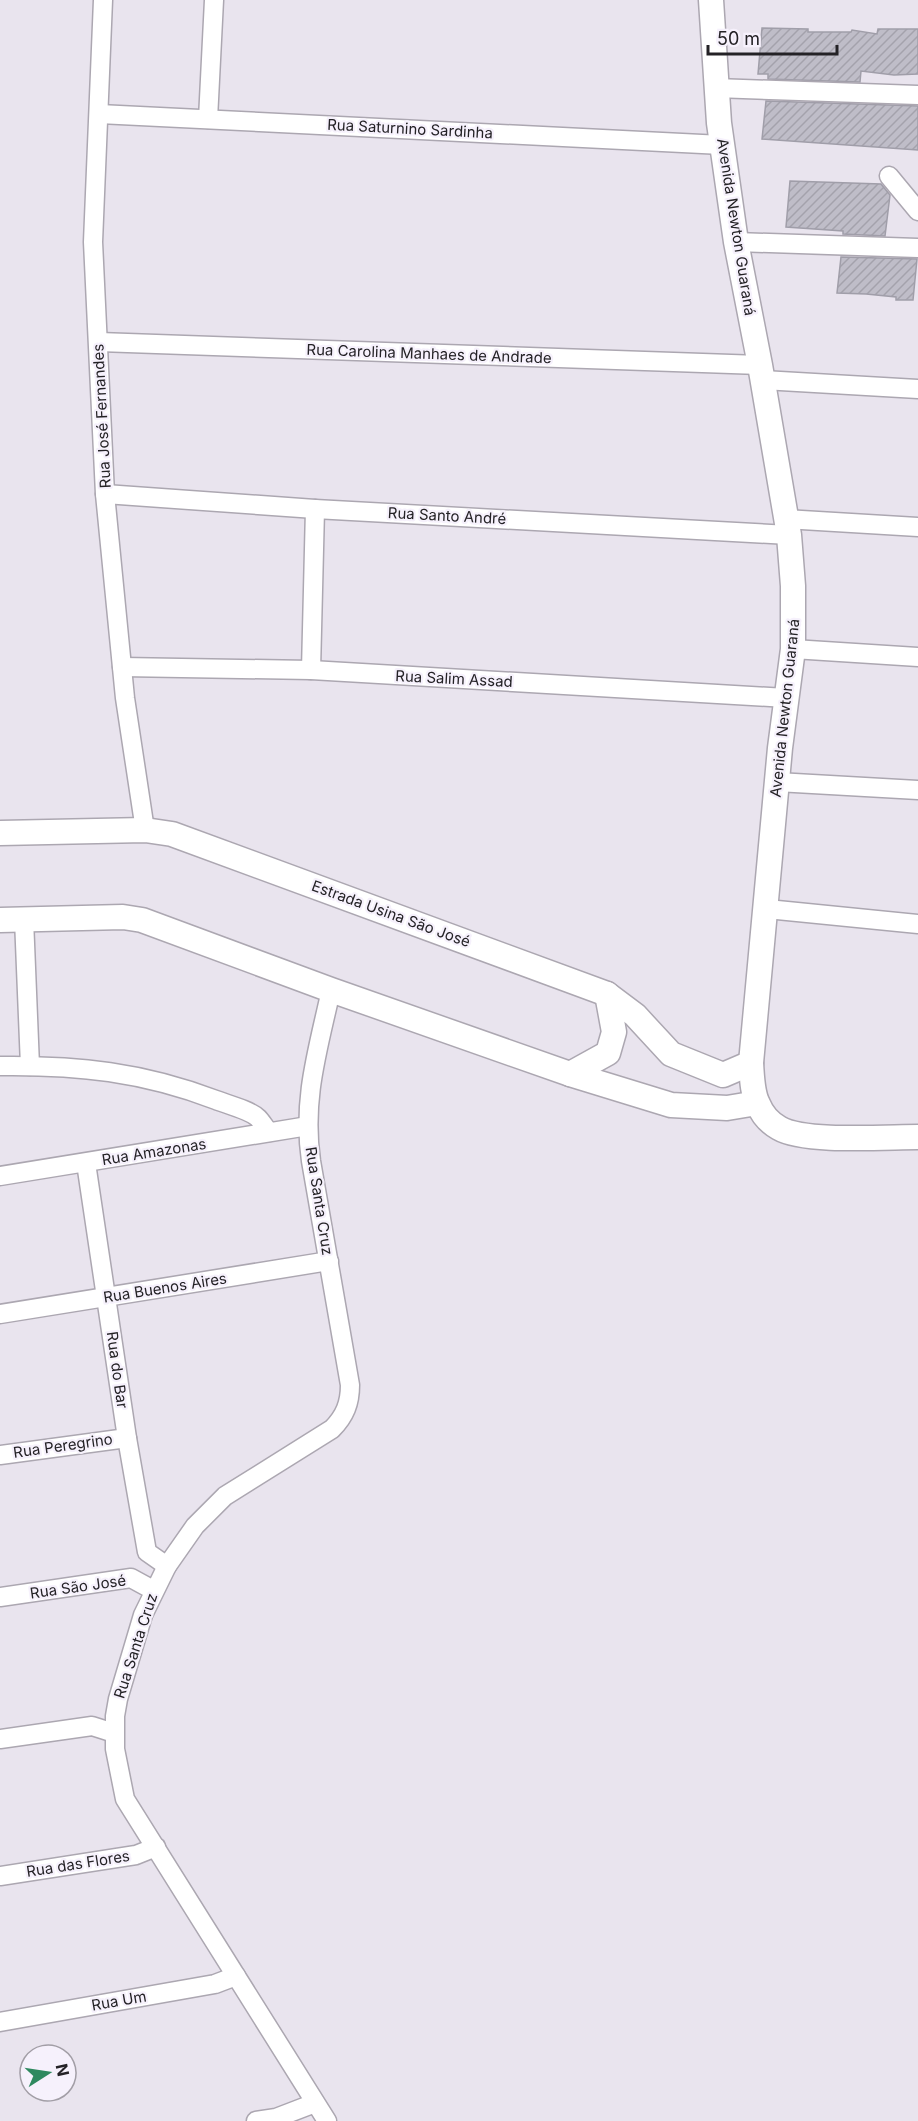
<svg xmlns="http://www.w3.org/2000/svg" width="918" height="2121" viewBox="0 0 918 2121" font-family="Inter,sans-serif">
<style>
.building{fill:url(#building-hatch);stroke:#a09ea9;stroke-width:1.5}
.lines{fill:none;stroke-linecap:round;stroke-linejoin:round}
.street-casing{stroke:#aca7b1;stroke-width:21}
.secondary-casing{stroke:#aca7b1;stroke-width:27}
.street{stroke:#fff;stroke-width:18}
.secondary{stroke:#fff;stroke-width:24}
.labels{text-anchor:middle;stroke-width:4.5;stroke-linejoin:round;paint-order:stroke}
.street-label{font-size:15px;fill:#242226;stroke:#f6f1fc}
</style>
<defs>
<pattern id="building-hatch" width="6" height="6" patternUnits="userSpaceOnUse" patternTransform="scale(1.5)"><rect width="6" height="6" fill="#bfbdc8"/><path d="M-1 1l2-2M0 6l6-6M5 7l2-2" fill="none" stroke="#a4a2ac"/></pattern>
</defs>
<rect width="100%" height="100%" fill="#e9e4ee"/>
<g class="building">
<polygon points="762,28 808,29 808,32 851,32 852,30 877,34 878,29 918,29 918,74 894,75 861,71 860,82 768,79 768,74 758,74"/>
<polygon points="766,101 918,106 918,150 762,139"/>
<polygon points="790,181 881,184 890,195 885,236 843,234 843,231 786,227"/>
<polygon points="841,257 917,259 913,300 896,300 896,297 866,294 837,293"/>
</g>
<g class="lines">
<g class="street-casing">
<g id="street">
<polyline points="103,0 93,242 105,494 125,698 145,830"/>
<polyline points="715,88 918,95"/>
<polyline points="99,114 722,145"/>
<polyline points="208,119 214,0"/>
<polyline points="889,176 918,211"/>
<polyline points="736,242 918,248"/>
<polyline points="99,342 760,365"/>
<polyline points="763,380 918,389"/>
<polyline points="105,494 315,509 789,535"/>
<polyline points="785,519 918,527"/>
<polyline points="793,649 918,657"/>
<polyline points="122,667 311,670 786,698"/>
<polyline points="311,670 315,509"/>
<polyline points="777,782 918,790"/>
<polyline points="767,909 918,924"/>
<polyline points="24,919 30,1066"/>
<path d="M 0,1066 C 77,1065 143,1072 216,1100 C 226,1104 250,1110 258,1118 C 262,1122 265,1128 269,1132"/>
<polyline points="86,1163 127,1438 147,1552 167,1566"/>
<polyline points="0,1176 308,1126"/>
<polyline points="0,1314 329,1261"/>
<polyline points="0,1455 127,1438"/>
<polyline points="0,1597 131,1578 153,1590"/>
<polyline points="0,1739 92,1726 114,1733"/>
<polyline points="0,1876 136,1855 156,1847"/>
<polyline points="0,2022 215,1984 236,1976"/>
<polyline points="256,2121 276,2118 315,2103"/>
<path d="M 327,2121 L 125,1799 L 115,1749 L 115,1716 L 118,1699 L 143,1615 L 167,1566 L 195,1526 L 225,1496 L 332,1429 C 345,1416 350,1403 350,1385 L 311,1161 C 302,1099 318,1050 331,990"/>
</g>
</g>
<g class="secondary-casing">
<g id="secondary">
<path d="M 711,0 L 719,123 L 736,242 L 760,365 L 789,535 L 793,586 L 793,649 L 780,748 L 751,1063 C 752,1076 752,1093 758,1104 C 762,1114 770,1123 779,1128 C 804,1143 886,1137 918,1137"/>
<polyline points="0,833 145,830 172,834 607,994 635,1015 671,1054 723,1075 751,1063"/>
<polyline points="0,920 123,917 142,920 331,990 570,1074 671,1105 727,1108 757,1103"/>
<polyline points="570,1074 608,1053 614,1032 607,994"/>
</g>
</g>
<use href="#street" class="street"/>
<use href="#secondary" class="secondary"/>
</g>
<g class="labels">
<g class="street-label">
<text transform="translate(410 129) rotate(3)" y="5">Rua Saturnino Sardinha</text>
<text transform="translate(736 227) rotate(81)" y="5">Avenida Newton Guaraná</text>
<text transform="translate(429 354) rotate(2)" y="5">Rua Carolina Manhaes de Andrade</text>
<text transform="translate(102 416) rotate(-93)" y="5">Rua José Fernandes</text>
<text transform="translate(447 516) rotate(3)" y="5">Rua Santo André</text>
<text transform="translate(454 679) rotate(3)" y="5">Rua Salim Assad</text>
<text transform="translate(785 708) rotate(-84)" y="5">Avenida Newton Guaraná</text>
<text transform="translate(391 914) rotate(20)" y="5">Estrada Usina São José</text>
<text transform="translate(154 1152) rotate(-9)" y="5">Rua Amazonas</text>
<text transform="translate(319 1201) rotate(81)" y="5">Rua Santa Cruz</text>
<text transform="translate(165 1288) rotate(-9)" y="5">Rua Buenos Aires</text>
<text transform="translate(117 1370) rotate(82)" y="5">Rua do Bar</text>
<text transform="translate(63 1446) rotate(-8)" y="5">Rua Peregrino</text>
<text transform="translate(78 1587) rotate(-8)" y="5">Rua São José</text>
<text transform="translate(136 1646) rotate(-72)" y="5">Rua Santa Cruz</text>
<text transform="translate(78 1864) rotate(-9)" y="5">Rua das Flores</text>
<text transform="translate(119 2001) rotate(-10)" y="5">Rua Um</text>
</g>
</g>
<g transform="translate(48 2073) rotate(78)"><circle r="28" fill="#f6f1fc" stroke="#a29ea6" stroke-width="1.5"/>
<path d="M0-4.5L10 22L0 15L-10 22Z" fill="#2e895f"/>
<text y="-9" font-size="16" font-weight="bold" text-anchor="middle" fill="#242226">N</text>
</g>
<path d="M708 45v9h129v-9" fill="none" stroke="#242226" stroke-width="3"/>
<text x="717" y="45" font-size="18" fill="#242226" stroke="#f6f1fc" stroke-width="4.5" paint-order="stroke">50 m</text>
</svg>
